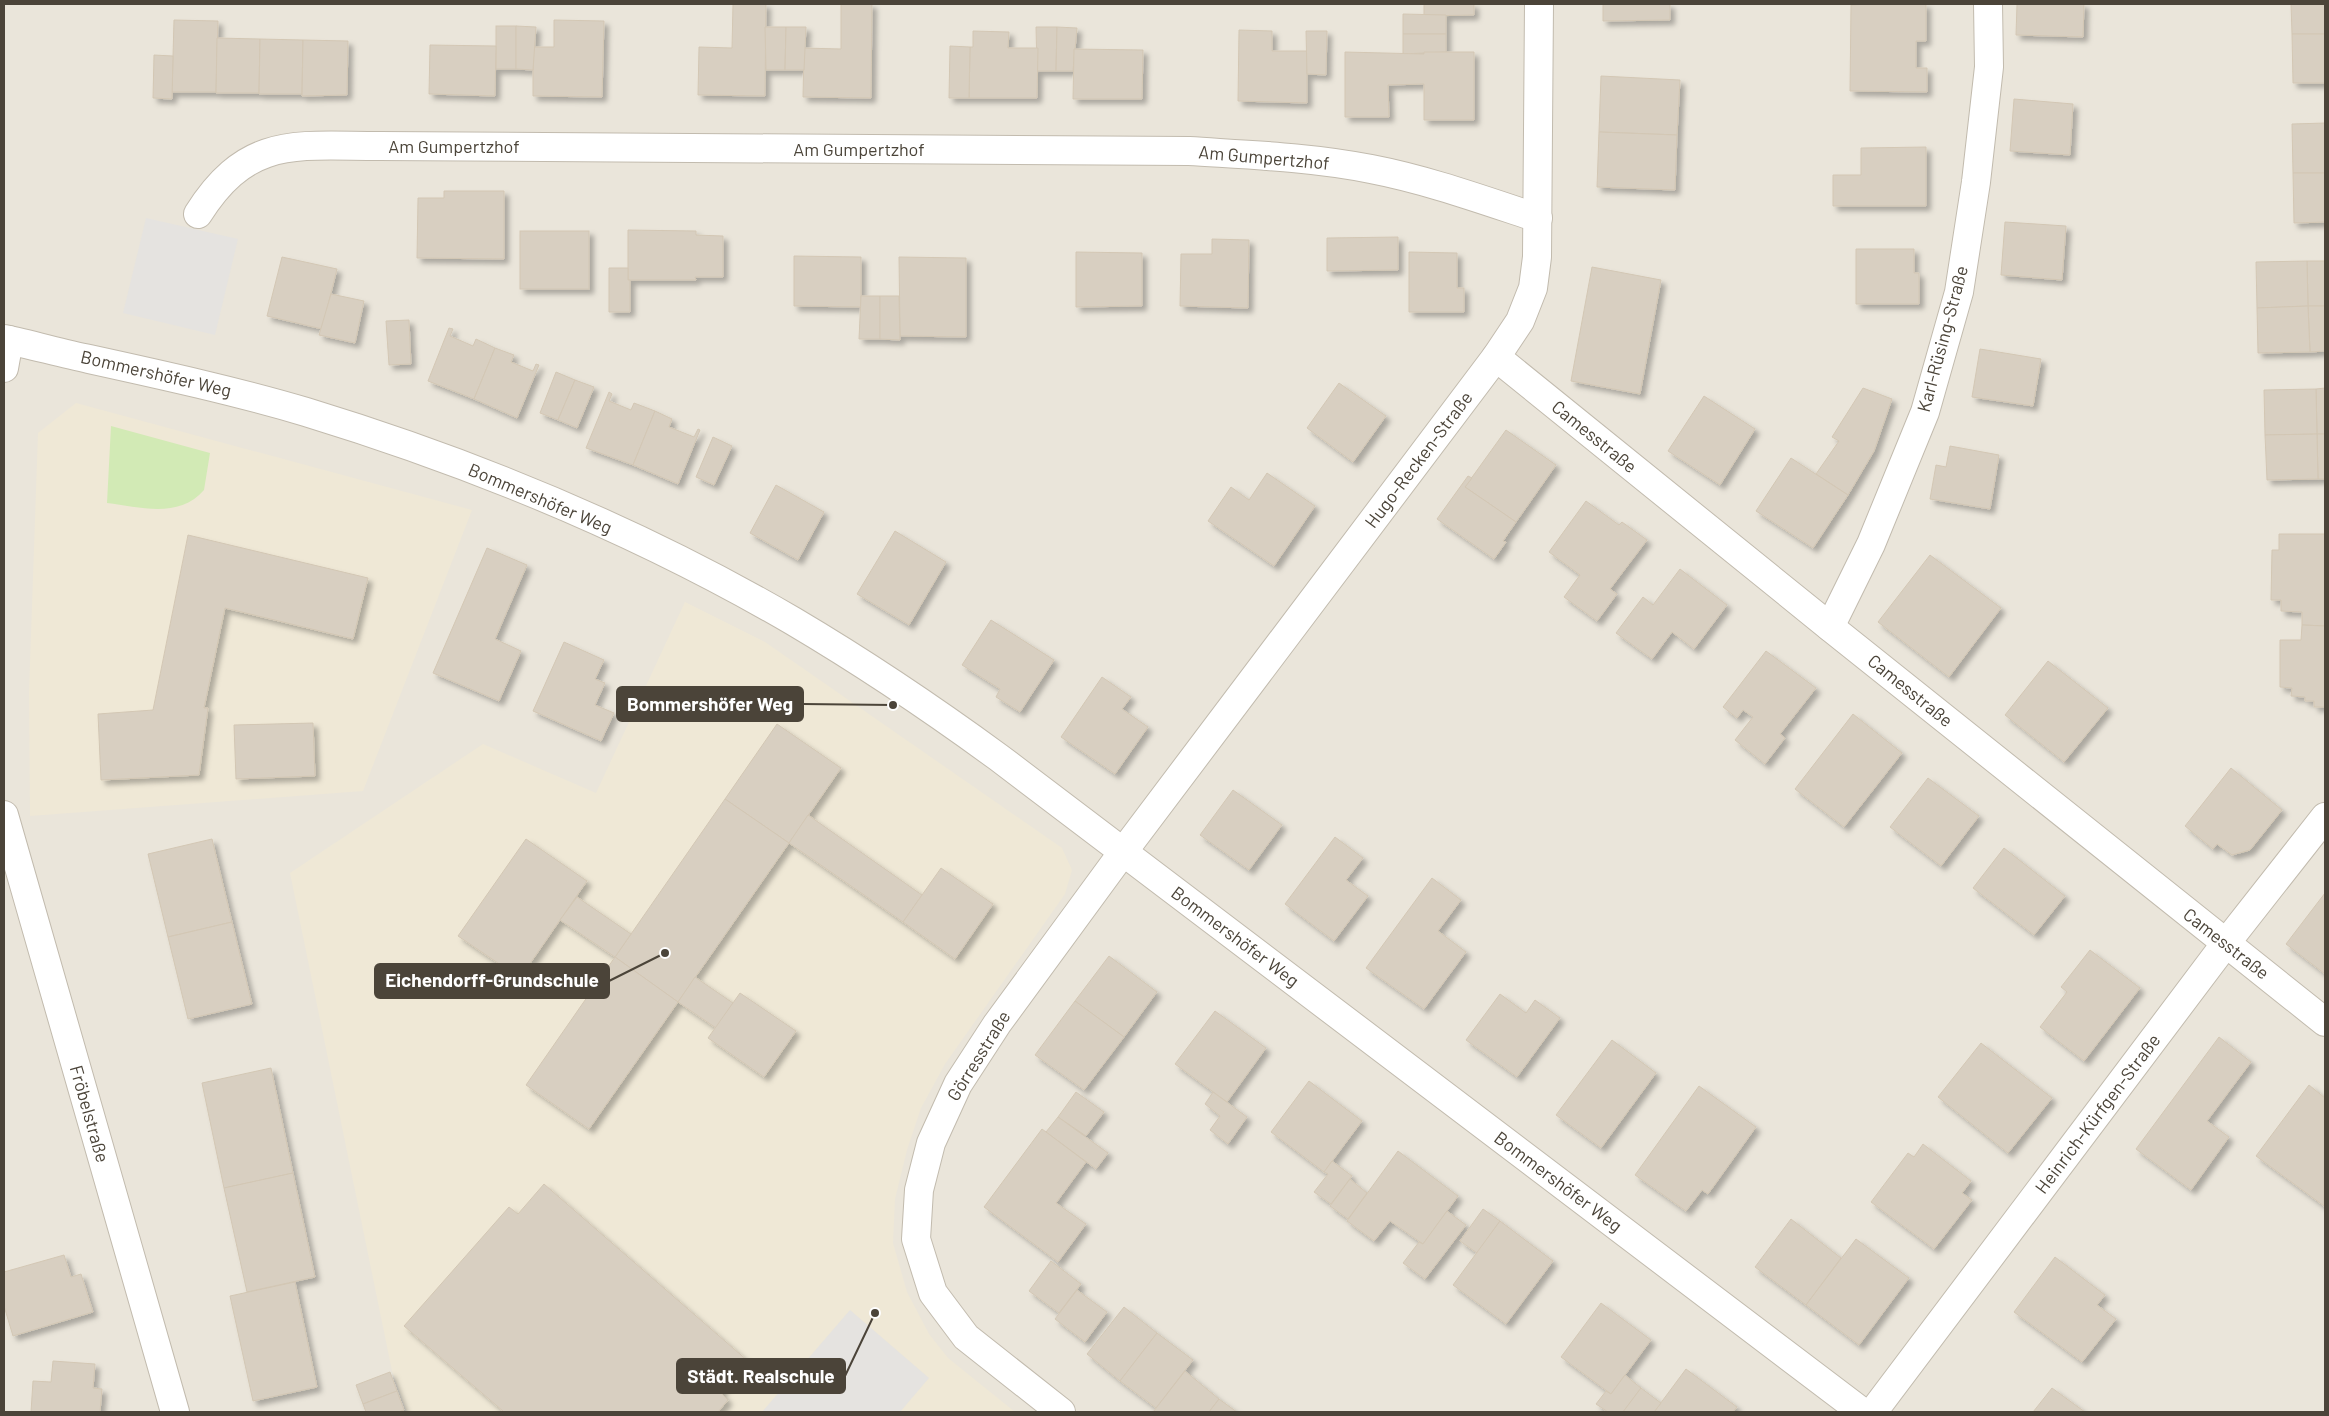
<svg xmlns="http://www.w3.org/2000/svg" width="2329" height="1416" viewBox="0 0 2329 1416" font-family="Barlow,sans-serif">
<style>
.residential{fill:#eae5da}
.education{fill:#efe8d6}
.green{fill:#d2eab5}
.parking{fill:#e5e3e0}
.building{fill:#d8cfc1;stroke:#d3c7b4;filter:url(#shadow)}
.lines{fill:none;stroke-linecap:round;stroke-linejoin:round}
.minor-casing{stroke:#c2bbae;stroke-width:30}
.minor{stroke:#fff;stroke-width:28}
.labels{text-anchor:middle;stroke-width:4;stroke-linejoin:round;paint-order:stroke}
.street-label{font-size:18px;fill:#4b4439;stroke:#fff}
.leader{fill:none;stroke:#4b4439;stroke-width:2}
.callout-dot{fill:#4b4439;stroke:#fff;stroke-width:2}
.callout{fill:#4b4439;stroke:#4b4439;stroke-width:2}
.callout-label{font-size:19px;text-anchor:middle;font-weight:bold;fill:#fff}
</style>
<defs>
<filter id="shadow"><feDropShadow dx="4.5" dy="4.5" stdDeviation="2.5" flood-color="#0004"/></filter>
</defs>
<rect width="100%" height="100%" fill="#f6f3ec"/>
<rect class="residential" x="4" y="4" width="2321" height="1408"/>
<g class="education">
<polygon points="76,403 472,510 363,791 30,816 29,692 38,433"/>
<polygon points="685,602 765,642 1062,848 1072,870 1065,894 945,1064 921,1108 907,1150 895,1199 893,1243 907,1292 929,1334 948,1358 1015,1412 407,1412 392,1371 290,873 483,744 596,793"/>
</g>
<path class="green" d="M 111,426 L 210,453 L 204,490 C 179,519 140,507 107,503 Z"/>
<g class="parking">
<polygon points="146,218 238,239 215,335 123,313"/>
<polygon points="850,1310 929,1378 900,1412 762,1412"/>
</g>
<g class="building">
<polygon points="733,4 766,4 765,96 698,95 699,47 732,48"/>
<polygon points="841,4 872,4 871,98 803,97 804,48 841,49"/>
<polygon points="1424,4 1474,4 1474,15 1424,16"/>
<polygon points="1603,4 1670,4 1670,20 1603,21"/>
<polygon points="1868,4 1926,4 1926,41 1916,41 1916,68 1927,68 1927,92 1850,91 1851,5"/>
<polygon points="2017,4 2084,4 2083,37 2016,35"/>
<polygon points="2291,4 2325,4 2325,34 2292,34"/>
<polygon points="1403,14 1446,15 1446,34 1403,34"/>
<polygon points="174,20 218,21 216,92 172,92"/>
<polygon points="554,20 604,21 602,97 533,96 533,47 554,47"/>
<rect x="496" y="26" width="20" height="43"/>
<polygon points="516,26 536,27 533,70 516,69"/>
<polygon points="765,27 786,27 785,70 766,70"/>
<polygon points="786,27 806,27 804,70 785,70"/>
<polygon points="1036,27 1057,27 1056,71 1037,71"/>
<polygon points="1057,27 1077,28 1073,71 1056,71"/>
<polygon points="1239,30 1272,31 1272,51 1307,51 1307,103 1238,101"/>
<polygon points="973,31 1009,32 1008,48 1038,48 1037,98 969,98 970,47 973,47"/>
<polygon points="1306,31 1327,31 1326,75 1307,74"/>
<polygon points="1403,34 1446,34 1446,52 1403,54"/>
<polygon points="2292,34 2325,34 2325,83 2293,83"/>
<polygon points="217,38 260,39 259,93 216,93"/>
<polygon points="260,39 303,40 302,94 259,94"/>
<polygon points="303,40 348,41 347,95 302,96"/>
<polygon points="430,45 496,46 495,96 429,94"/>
<polygon points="950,46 970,47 969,98 949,98"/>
<polygon points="1074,49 1143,50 1142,99 1073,99"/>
<polygon points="1345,52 1424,54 1424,52 1474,52 1474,120 1424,120 1424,84 1388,85 1389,117 1345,117"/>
<polygon points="154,55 173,56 172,99 153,98"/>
<polygon points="1601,76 1680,80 1677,135 1599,132"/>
<polygon points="2014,99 2073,104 2070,155 2010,151"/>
<polygon points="2325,123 2325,173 2293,173 2292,124"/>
<polygon points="1599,132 1677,135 1675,190 1597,187"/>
<polygon points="1926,147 1926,206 1833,206 1833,175 1861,175 1861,148"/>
<polygon points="2293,173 2325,173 2325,222 2294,223"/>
<polygon points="444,191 504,191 504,259 417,258 418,198 444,198"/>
<polygon points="2005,222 2066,226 2062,280 2001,275"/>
<polygon points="628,230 696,231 696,235 723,236 723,277 695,277 696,280 628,280"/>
<rect x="520" y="231" width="69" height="58"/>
<polygon points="1398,237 1398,270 1327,271 1327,238"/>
<polygon points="1212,239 1249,240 1248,308 1180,306 1181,254 1212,254"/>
<polygon points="1856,249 1914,249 1914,273 1919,273 1919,304 1856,304"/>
<polygon points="1076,252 1142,253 1142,306 1076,307"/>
<polygon points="1409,252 1457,253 1457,288 1464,288 1464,312 1409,312"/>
<polygon points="794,256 861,257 861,307 794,306"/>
<polygon points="282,257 337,269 322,329 267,316"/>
<polygon points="899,257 966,258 966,337 900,336"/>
<polygon points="2307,261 2325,261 2325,306 2308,306"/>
<polygon points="2307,261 2308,306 2257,308 2256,262"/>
<polygon points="1592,267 1661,280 1640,394 1571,381"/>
<polygon points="609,268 628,268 628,280 630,280 630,312 609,312"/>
<polygon points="331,294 364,301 355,343 319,335"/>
<polygon points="861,296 880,296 880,339 859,339"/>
<polygon points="880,296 899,296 900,340 880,339"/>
<polygon points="2308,306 2325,306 2325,351 2310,352"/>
<polygon points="2308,306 2310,352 2258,353 2257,308"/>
<polygon points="409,320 411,364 389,365 386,321"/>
<polygon points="449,328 453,329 450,336 473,346 476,339 495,348 474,399 428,381"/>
<polygon points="495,348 514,355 511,362 533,371 536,364 539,365 517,418 474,399"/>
<polygon points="1980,349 2041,359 2033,406 1972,397"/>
<polygon points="556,372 575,380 558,420 540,413"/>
<polygon points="575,380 594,387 577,428 558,420"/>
<polygon points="1339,383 1386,416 1353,462 1307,428"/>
<polygon points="1863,388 1892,399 1874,451 1848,495 1816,474 1839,441 1832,437"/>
<polygon points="2325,388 2325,434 2317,434 2316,389"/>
<polygon points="2316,389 2317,434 2265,435 2264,390"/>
<polygon points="609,392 612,394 609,401 631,410 634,403 655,411 633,465 586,448"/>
<polygon points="1704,396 1755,429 1720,485 1668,451"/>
<polygon points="655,411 672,419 669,427 694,437 698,429 700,430 678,484 633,465"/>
<polygon points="1506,430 1556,465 1516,522 1465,487"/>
<polygon points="2317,434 2325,434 2325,479 2318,479"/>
<polygon points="2317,434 2318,479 2267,480 2265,435"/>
<polygon points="713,437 732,446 714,485 696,477"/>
<polygon points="1950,446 1999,455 1990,509 1930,499 1936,465 1946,467"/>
<polygon points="1791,458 1848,495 1813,548 1756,511"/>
<polygon points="1267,473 1315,506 1274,566 1208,521 1231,487 1249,500"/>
<polygon points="1468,476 1472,478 1465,487 1516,522 1503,541 1506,542 1494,559 1437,519"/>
<polygon points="776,485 824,512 798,560 750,533"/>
<polygon points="1586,501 1619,525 1622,522 1647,540 1610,589 1617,594 1597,621 1564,597 1580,575 1549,552"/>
<polygon points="895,531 946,562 909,625 857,594"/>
<polygon points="2279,534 2325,534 2325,626 2302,625 2302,612 2281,611 2281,600 2271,600 2272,550 2279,550"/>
<polygon points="188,535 368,578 353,639 225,608 204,708 208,708 199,775 101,780 98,714 153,710"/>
<polygon points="487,548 527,565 495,639 521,651 499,701 433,673"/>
<polygon points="1930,555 2001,608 1949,677 1878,622"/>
<polygon points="1680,569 1727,605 1694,649 1672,632 1652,659 1616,633 1643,597 1653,605"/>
<polygon points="991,620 1054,660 1020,712 996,697 1000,689 962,665"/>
<polygon points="2302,625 2325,626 2325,707 2314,707 2314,701 2305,701 2305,697 2291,696 2292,688 2280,687 2280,640 2301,640"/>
<polygon points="564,642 604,660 595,679 605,683 595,705 614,713 601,741 533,711"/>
<polygon points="1766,651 1816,688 1780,734 1785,738 1765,764 1735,740 1753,717 1743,710 1737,718 1723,707"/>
<polygon points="2048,661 2108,708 2064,762 2005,715"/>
<polygon points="1102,677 1131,697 1122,709 1148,727 1115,774 1061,737"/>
<polygon points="1853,714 1902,753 1844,827 1795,789"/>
<polygon points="313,723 315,776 236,779 234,725"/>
<polygon points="777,724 841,768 789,843 725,799"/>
<polygon points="2231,768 2282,810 2250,850 2232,855 2217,844 2213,849 2185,826"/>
<polygon points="1928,778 1979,816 1941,866 1890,827"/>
<polygon points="1233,790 1282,825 1249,870 1200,835"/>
<polygon points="725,799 789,843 678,1002 615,957"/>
<polygon points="808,815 922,895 903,922 789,843"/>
<polygon points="1335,837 1363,858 1346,880 1368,896 1334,941 1285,904"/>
<polygon points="212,839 232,922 168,937 148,854"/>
<polygon points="526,839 587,881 520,978 458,936"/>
<polygon points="2004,848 2065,896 2034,935 1973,888"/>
<polygon points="941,868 993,904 955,959 903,922"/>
<polygon points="1432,878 1461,900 1438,931 1466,952 1424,1009 1366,968"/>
<polygon points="2325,893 2325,974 2286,944"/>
<polygon points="577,897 631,934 615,957 560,920"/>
<polygon points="232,922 252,1004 188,1019 168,937"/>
<polygon points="2090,950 2140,988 2084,1061 2040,1027 2067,992 2061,987"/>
<polygon points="1109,956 1157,992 1124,1037 1075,1001"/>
<polygon points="615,957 678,1002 589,1129 526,1085"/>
<polygon points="695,977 733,1003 716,1028 678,1002"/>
<polygon points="740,993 796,1031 764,1077 708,1038"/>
<polygon points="1500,994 1526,1013 1535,1000 1560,1018 1517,1077 1466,1040"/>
<polygon points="1075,1001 1124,1037 1084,1090 1035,1055"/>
<polygon points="1215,1011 1266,1048 1227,1102 1175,1064"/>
<polygon points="2219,1037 2251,1062 2207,1121 2229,1137 2191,1190 2136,1149"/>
<polygon points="1612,1040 1656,1073 1601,1148 1556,1115"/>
<polygon points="1981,1043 2052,1098 2008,1153 1938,1097"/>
<polygon points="271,1068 293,1173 224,1188 202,1083"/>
<polygon points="1309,1081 1362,1121 1324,1172 1271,1132"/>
<polygon points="2309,1085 2325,1098 2324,1206 2256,1156"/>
<polygon points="1699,1086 1756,1127 1708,1194 1702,1190 1686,1211 1635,1175"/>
<polygon points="1076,1092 1104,1112 1086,1136 1058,1117"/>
<polygon points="1213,1092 1247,1117 1228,1144 1210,1130 1220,1116 1205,1104"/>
<polygon points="1058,1117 1108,1153 1096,1169 1046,1132"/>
<polygon points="1042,1129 1086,1162 1056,1203 1086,1224 1058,1262 984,1207"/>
<polygon points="1923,1144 1971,1181 1962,1193 1972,1200 1934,1249 1871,1202 1908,1153 1914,1157"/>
<polygon points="1398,1151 1458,1196 1423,1244 1390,1221 1374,1241 1347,1221"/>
<polygon points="1332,1161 1352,1176 1331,1204 1314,1192 1328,1174 1324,1172"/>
<polygon points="293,1173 315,1277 247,1292 224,1188"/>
<polygon points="1350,1179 1367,1193 1348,1219 1330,1206"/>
<polygon points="544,1184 748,1361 720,1392 728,1400 718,1412 504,1412 404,1326 509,1207 518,1214"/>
<polygon points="1483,1209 1500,1221 1477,1253 1460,1241"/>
<polygon points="1447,1211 1466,1225 1425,1279 1403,1263 1419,1242 1423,1244"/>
<polygon points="1791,1219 1841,1258 1806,1305 1755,1267"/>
<polygon points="1500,1221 1553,1261 1506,1324 1453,1285"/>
<polygon points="1856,1239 1909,1278 1859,1345 1806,1305"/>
<polygon points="64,1255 71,1277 81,1274 93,1312 13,1336 4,1306 4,1272"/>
<polygon points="2055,1257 2105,1295 2097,1305 2116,1319 2082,1362 2014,1312"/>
<polygon points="1051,1261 1081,1284 1059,1313 1029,1291"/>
<polygon points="295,1282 317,1387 253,1401 230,1296"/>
<polygon points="1077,1290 1107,1312 1085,1342 1055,1319"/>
<polygon points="1601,1303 1651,1340 1611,1394 1561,1357"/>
<polygon points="1124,1307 1157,1333 1120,1381 1087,1354"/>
<polygon points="1157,1333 1193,1360 1156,1408 1120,1381"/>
<polygon points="53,1361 95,1364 93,1388 102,1389 100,1412 31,1412 33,1381 51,1382"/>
<polygon points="1686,1369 1737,1407 1733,1412 1654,1412"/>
<polygon points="1185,1371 1219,1399 1209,1412 1153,1412"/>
<polygon points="390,1372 397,1391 363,1404 356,1385"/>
<polygon points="1625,1375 1641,1388 1623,1412 1608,1412 1596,1404 1606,1391 1611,1394"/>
<polygon points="1641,1388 1661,1403 1654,1412 1623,1412"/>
<polygon points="2052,1388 2085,1412 2033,1412"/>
<polygon points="397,1391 404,1410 398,1412 366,1412 363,1404"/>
<polygon points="1219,1399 1237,1412 1209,1412"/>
</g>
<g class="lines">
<g class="minor-casing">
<g id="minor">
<path d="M 198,214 C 248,135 296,146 379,146 L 1189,151 C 1250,155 1311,157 1371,169 C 1428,180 1483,200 1538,218"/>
<path d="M 4,339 C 32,345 61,353 89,359 C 162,375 235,391 306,412 C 473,463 642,533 793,621 C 864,663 931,708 998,757 L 1862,1412"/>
<polyline points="1496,357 1830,627 2325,1022"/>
<polyline points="4,368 9,340"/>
<polyline points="1830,627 1871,544 1925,412 1959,292 1976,182 1989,67 1988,4"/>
<polyline points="4,815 175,1412"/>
<polyline points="1061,1412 966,1337 933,1293 916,1239 919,1190 931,1143 958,1084 997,1024 1123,852 1496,357 1520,321 1533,288 1537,257 1539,4"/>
<polyline points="1873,1412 2226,943 2325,817"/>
</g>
</g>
<use href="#minor" class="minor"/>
</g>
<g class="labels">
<g class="street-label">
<text x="454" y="153">Am Gumpertzhof</text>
<text x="859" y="156">Am Gumpertzhof</text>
<text transform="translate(1264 158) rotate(5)" y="6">Am Gumpertzhof</text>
<text transform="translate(1943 339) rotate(-75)" y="6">Karl-Rüsing-Straße</text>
<text transform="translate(156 374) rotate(13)" y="6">Bommershöfer Weg</text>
<text transform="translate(1594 437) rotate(39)" y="6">Camesstraße</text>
<text transform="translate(1419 460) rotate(-53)" y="6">Hugo-Recken-Straße</text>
<text transform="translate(540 499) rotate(23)" y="6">Bommershöfer Weg</text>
<text transform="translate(1910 691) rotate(39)" y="6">Camesstraße</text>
<text transform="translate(1235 937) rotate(37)" y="6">Bommershöfer Weg</text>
<text transform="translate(2226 944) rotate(38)" y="6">Camesstraße</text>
<text transform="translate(979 1056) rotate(-58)" y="6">Görresstraße</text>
<text transform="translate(89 1114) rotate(74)" y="6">Fröbelstraße</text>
<text transform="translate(2098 1114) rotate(-53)" y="6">Heinrich-Kürfgen-Straße</text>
<text transform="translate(1558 1182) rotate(37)" y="6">Bommershöfer Weg</text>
</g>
</g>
<path class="leader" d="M893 705L803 704M665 953L609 981M875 1313L845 1376"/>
<g class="callout-dot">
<circle cx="893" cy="705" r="5"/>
<circle cx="665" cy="953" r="5"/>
<circle cx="875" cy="1313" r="5"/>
</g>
<g class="callout">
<rect x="617" y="687" width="186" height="34" rx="5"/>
<rect x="375" y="964" width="234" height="34" rx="5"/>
<rect x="677" y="1359" width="168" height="34" rx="5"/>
</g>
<g class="callout-label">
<text x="710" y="711">Bommershöfer Weg</text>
<text x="492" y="987">Eichendorff-Grundschule</text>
<text x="761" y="1383">Städt. Realschule</text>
</g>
<rect width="2329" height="1416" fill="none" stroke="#4b4439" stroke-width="10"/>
</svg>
